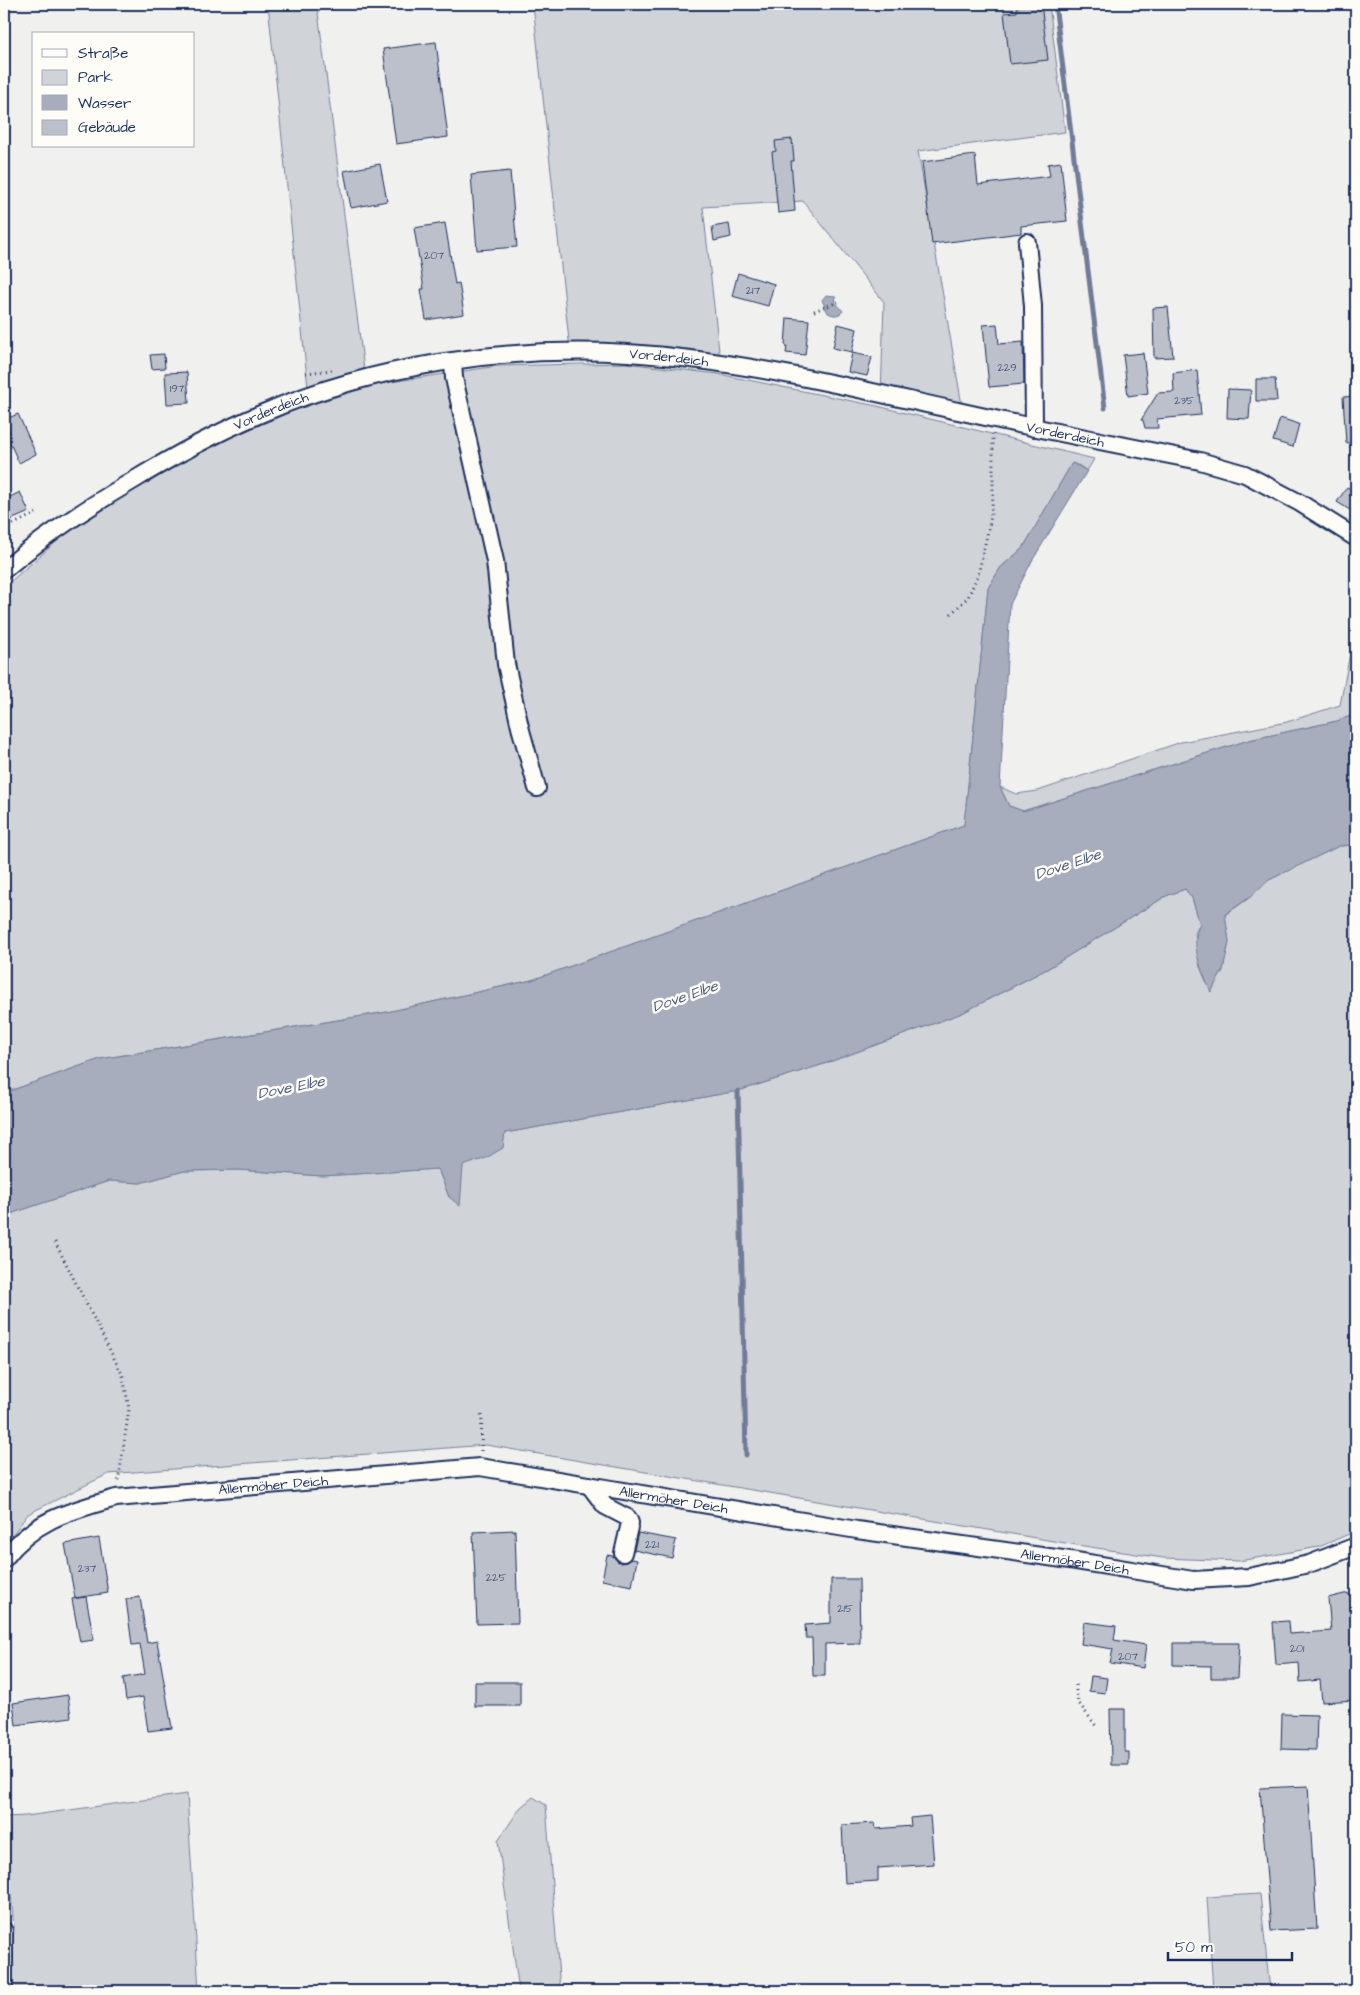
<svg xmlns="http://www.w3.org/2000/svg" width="1360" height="1995" viewBox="0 0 1360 1995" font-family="'Architects Daughter',sans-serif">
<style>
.green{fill:#d0d3d8;stroke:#76819b}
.water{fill:#a7adbd;stroke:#6f7b97}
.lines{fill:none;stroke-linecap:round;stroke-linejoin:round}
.stream{stroke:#6f7b97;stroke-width:5}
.building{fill:#bbc0ca;stroke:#1b2f5e}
.minor-casing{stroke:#1b2f5e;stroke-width:20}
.path{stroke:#1b2f5e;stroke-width:3;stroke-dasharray:1 4;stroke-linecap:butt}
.minor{stroke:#fdfcf7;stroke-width:16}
.labels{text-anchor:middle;stroke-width:5;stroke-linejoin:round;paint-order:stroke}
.number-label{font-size:11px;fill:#435379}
.street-label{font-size:14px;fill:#1b2f5e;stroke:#fdfcf7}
.water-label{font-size:15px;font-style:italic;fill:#4c5b7f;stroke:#fdfcf7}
</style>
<rect width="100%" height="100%" fill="#f0f0ee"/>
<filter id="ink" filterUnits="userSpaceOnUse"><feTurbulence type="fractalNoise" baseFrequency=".02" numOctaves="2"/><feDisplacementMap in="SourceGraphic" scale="10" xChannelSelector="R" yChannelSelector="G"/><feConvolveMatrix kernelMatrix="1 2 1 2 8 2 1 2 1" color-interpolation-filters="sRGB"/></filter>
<g filter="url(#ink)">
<g class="green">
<polygon points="268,4 317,4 364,370 308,388"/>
<polygon points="533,4 1049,4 1065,132 918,151 963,411 881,396 884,302 803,201 703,207 720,360 570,350"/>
<polygon points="625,363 718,374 877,406 1094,459 1087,471 1080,466 1072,463 1023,548 1001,567 988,588 964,825 532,980 387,1012 100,1059 4,1093 4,587 86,516 226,439 300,408 377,384 498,366"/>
<polygon points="1356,622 1356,714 1337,721 1249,740 1023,811 1009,806 1000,787 1016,794 1038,791 1181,742 1287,722 1340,705"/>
<polygon points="1356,845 1356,1531 1319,1547 1239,1561 1163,1558 1077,1545 486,1445 108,1474 28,1514 4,1546 4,1216 109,1181 140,1183 184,1171 239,1170 322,1176 438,1169 449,1197 463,1165 486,1158 505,1133 738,1091 824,1064 962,1013 1047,969 1166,896 1185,889 1192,898 1200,924 1195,933 1200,967 1211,992 1223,970 1229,942 1225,915 1249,898 1269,880 1339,846"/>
<polygon points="187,1794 199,1991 10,1991 14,1927 4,1817 26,1816"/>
<polygon points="533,1797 546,1805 560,1991 519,1991 498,1841 520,1808"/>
<polygon points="1260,1894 1270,1991 1213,1991 1207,1897"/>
</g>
<g class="water">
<path d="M 826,295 L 835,296 L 836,303 L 843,311 C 839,316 834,316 828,313 L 822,300 Z"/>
<path d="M 1072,463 L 1087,471 L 1032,561 L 1010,604 L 1000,787 L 1009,806 L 1023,811 L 1249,740 L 1337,721 L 1356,714 L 1356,845 L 1339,846 L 1269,880 L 1249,898 L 1225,914 L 1229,942 L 1223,970 L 1211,992 C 1202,972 1189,944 1200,924 L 1192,898 L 1185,889 L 1166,896 L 1047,969 L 962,1013 L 824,1064 L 738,1091 L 505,1133 L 503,1148 L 486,1158 L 463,1166 L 460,1206 L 449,1197 L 438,1169 L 322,1176 L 239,1170 L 184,1171 L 140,1183 L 109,1181 L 4,1216 L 4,1093 L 100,1059 L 387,1012 L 532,980 L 964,825 L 988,588 L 1001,567 L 1023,548 Z"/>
</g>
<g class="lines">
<g class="stream">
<polyline points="1055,4 1105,408"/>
<polyline points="738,1091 746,1455"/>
</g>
</g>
<g class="building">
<polygon points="1017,4 1041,4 1048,60 1010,64 1004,13 1017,12"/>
<polygon points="436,42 448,137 396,144 383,49"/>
<polygon points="792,139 794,161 791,161 795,211 778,213 772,152 776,151 775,141"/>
<polygon points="975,155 978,185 1050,176 1048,164 1061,162 1067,221 1021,226 1021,233 932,244 922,162"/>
<polygon points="380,164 387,201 351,208 344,171"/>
<polygon points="510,171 517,247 477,250 471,175"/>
<polygon points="445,223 455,284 459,283 464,314 426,320 421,289 424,289 414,228"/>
<polygon points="729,224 731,237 714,241 712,227"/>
<polygon points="738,273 774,284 768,306 732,296"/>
<polygon points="1168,307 1173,357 1154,358 1153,308"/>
<polygon points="787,318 809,320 805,355 786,353 787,346 785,345"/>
<polygon points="838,324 857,329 852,352 833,348"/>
<polygon points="997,324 999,344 1023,342 1024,384 989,387 983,325"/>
<polygon points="852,353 872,357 867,376 848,372"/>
<polygon points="1143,353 1148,393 1128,396 1123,355"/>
<polygon points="164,354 165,368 152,369 150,355"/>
<polygon points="1197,370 1201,415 1157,419 1158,428 1145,428 1143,420 1141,420 1158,393 1174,392 1173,373"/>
<polygon points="187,372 189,403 167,404 165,373"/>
<polygon points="1256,379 1275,379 1277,401 1256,401"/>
<polygon points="1228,389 1251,390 1249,419 1227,418"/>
<polygon points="1356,396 1356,442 1346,443 1343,397"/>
<polygon points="18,414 36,454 19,463 6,434 10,432 4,420"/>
<polygon points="1280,418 1299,424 1293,447 1273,441"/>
<polygon points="1347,487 1356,492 1356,501 1350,510 1337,502"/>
<polygon points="20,492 29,512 4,523 4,500"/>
<polygon points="515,1530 518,1623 477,1624 473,1532"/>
<polygon points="638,1533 676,1540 672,1558 634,1550"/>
<polygon points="99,1538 108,1593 75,1598 65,1544"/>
<polygon points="607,1555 613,1556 617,1561 621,1563 626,1562 631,1559 637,1560 632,1586 602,1580"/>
<polygon points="831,1579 859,1579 860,1643 825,1644 825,1676 813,1676 812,1638 806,1638 805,1625 831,1623"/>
<polygon points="1348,1593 1354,1604 1356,1621 1356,1700 1322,1702 1320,1680 1300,1682 1299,1663 1276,1665 1273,1622 1288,1621 1289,1634 1331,1631 1328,1598"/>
<polygon points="86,1597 94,1640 80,1642 72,1599"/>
<polygon points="140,1597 147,1643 157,1641 172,1728 148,1731 143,1697 126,1700 123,1678 145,1674 140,1644 132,1645 126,1599"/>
<polygon points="1084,1622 1116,1626 1114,1640 1146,1645 1143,1668 1110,1663 1113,1649 1081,1644"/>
<polygon points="1173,1643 1239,1643 1237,1678 1211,1678 1211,1666 1173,1665"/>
<polygon points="1091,1676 1107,1678 1105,1693 1089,1691"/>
<rect x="475" y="1682" width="45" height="24"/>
<polygon points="68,1695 71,1717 16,1725 13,1703"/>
<polygon points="1110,1709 1125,1709 1125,1752 1129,1752 1129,1765 1111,1765"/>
<polygon points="1282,1714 1317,1715 1316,1750 1281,1749"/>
<polygon points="1308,1786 1317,1929 1271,1931 1260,1788"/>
<polygon points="930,1816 934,1864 878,1868 878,1881 845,1883 842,1825 875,1823 876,1829 911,1826 910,1818"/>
</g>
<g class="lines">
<g class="minor-casing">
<g id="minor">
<polyline points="1027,242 1033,306 1034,428"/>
<polyline points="453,361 454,378 495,561 506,664 520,727 537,788"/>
<path id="s1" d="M 4,570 C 44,536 88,507 134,480 C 175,455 218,432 263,413 C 374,365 507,346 628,353 C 739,360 850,387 958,411 C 1039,429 1119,445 1200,461 L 1245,474 L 1300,503 L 1356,538"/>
<polyline points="589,1485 605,1506 628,1518 630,1523 623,1553"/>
<path id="s2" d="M 4,1559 C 35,1519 70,1511 116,1498 L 480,1467 L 857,1530 L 1070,1560 L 1193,1580 L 1249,1577 L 1309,1564 L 1356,1546"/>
<polyline points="4,1931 4,1991"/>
</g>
</g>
<g class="path">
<polyline points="814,311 838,302"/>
<polyline points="306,373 332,370"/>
<polyline points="4,529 36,513"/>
<polyline points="951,614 968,597 978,575 990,522 993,497 993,434"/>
<polyline points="55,1242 123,1376 129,1409 118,1483"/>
<polyline points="481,1451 482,1413"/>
<polyline points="1075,1685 1078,1702 1096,1726"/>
</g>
<use href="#minor" class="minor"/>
</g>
</g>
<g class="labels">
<g class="number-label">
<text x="434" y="259">207</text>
<text x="753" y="294">217</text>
<text x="1007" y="371">229</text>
<text x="177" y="392">197</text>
<text x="1184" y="404">235</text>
<text x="652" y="1548">221</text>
<text x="87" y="1572">237</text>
<text x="496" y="1581">225</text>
<text x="845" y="1612">215</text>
<text x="1297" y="1652">201</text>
<text x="1128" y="1660">207</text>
</g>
<g class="street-label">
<text dy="5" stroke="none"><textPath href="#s1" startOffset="718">Vorderdeich</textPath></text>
<text dy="5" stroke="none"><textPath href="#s1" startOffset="312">Vorderdeich</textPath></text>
<text dy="5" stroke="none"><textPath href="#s1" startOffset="1122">Vorderdeich</textPath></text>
<text dy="5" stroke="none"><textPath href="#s2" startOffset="288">Allermöher Deich</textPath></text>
<text dy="5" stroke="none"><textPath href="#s2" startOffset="692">Allermöher Deich</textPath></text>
<text dy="5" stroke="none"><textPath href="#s2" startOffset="1098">Allermöher Deich</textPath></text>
</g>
<g class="water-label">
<text transform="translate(1068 864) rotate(-18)" y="5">Dove Elbe</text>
<text transform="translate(685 996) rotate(-19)" y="5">Dove Elbe</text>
<text transform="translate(291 1087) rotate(-11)" y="5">Dove Elbe</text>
</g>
</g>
<rect width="1360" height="1995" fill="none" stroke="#fdfcf7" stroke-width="20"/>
<rect x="10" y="10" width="1340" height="1975" fill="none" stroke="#1b2f5e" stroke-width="2" filter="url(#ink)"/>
<rect x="32" y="32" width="162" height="115" fill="#fdfcf7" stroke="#a3aaba"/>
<rect x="42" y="49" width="25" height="8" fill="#fdfcf7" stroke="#a3aaba"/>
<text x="78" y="58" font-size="15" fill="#1b2f5e">Straße</text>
<rect x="42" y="70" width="25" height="15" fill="#d0d3d8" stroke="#a3aaba"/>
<text x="78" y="82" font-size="15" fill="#1b2f5e">Park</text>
<rect x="42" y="95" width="25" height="15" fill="#a7adbd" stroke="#a3aaba"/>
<text x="78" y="108" font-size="15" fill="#1b2f5e">Wasser</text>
<rect x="42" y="120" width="25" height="15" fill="#bbc0ca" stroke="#a3aaba"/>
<text x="78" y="132" font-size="15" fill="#1b2f5e">Gebäude</text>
<path d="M1168 1952v8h124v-8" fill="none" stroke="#1b2f5e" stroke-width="2.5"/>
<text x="1175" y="1952" font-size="15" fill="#1b2f5e" stroke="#fdfcf7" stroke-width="4" paint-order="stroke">50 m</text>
</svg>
